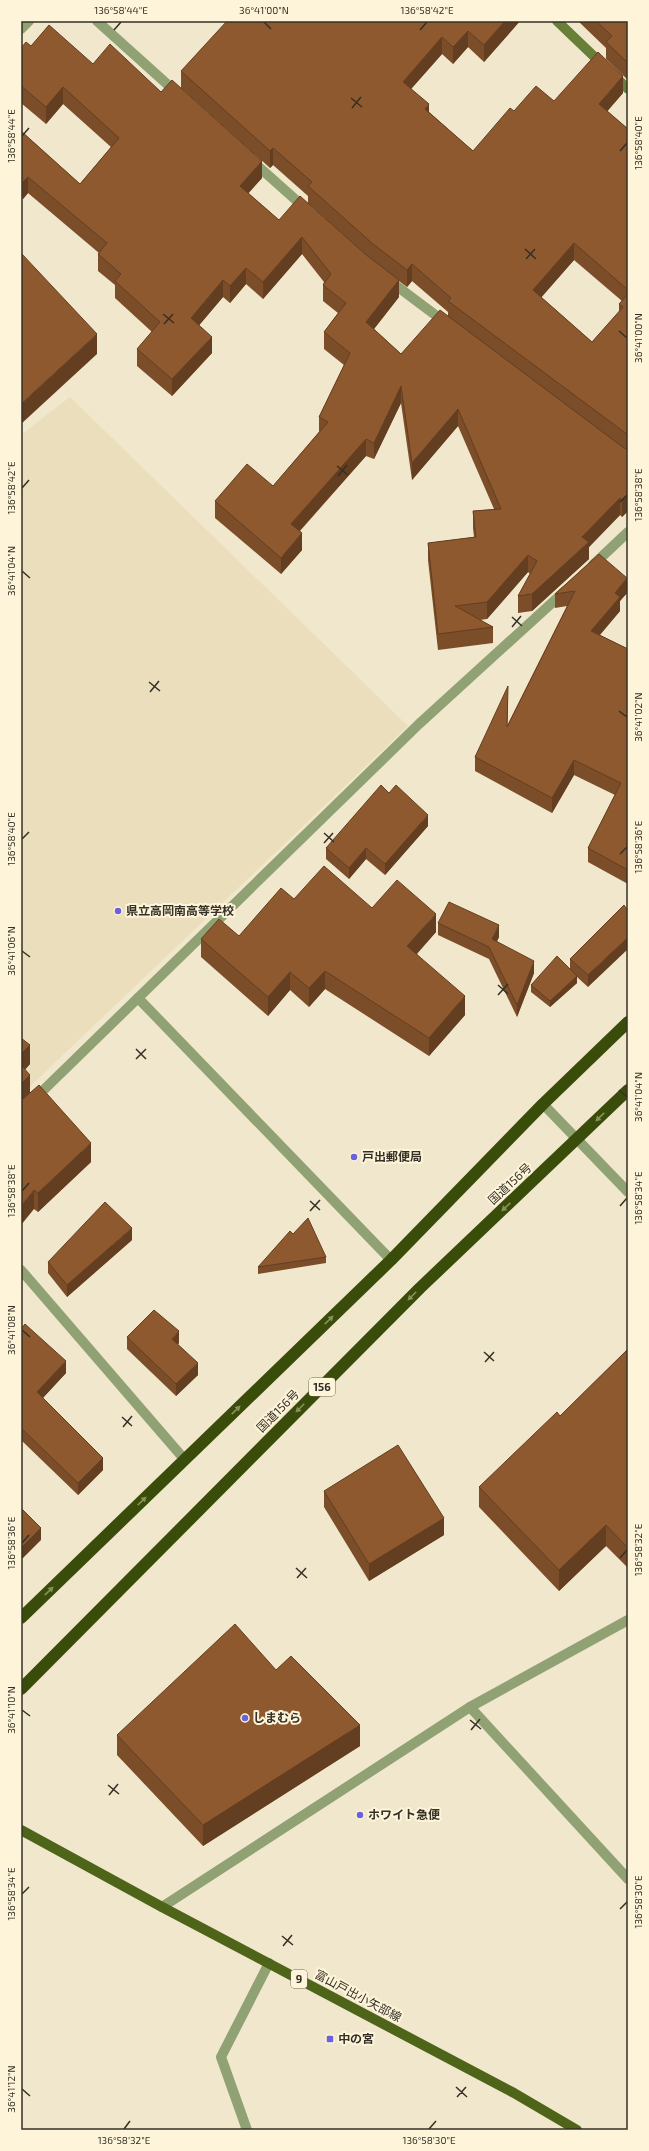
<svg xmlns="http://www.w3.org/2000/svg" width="649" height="2151" viewBox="0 0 649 2151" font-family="'Exo 2','Noto Sans JP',sans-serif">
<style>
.built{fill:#ebdebc}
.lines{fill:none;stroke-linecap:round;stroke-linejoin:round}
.lane{stroke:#90a173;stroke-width:10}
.street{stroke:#90a173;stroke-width:10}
.secondary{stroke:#677f36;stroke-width:10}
.primary{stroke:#4e6419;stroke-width:10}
.highway{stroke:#3a4c09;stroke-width:12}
.wall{fill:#7b4d28;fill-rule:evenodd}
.shaded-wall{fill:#643e21}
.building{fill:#8f592f;stroke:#643e21}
.oneway{fill:#888f5c}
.ticks{fill:none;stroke:#343026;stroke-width:1.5}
.poi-dot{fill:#6a61db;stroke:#fef4d9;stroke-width:1.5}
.labels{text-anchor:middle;stroke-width:4;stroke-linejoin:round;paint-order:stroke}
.shield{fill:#fef4d9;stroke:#716b5c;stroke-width:1}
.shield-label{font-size:11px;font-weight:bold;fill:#343026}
.poi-label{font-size:12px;font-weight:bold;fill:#343026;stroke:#fef4d9;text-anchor:start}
.street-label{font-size:12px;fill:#343026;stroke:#fef4d9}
.neatline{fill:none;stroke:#343026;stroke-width:1.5}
.ticks-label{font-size:10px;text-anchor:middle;fill:#343026}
</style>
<rect width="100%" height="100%" fill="#f0e7cc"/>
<polygon class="built" points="70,397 408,726 21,1095 21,435"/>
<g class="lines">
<polyline class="lane" points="470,1707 628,1879"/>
<g class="street">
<polyline points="97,21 177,93"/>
<polyline points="21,29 29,21"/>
<polyline points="251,160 306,209"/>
<polyline points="390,281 446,323"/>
<polyline points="593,565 628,532"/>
<polyline points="138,998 391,1260"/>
<polyline points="543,1104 628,1192"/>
<polyline points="21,1112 419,724 565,591"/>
<polyline points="21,1270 185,1460"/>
<polyline points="162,1907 470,1707 628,1620"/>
<polyline points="247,2130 221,2057 269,1963"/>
</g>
<polyline class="secondary" points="557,21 628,89"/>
<polyline class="primary" points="21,1830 162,1907 514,2093 577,2130"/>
<g class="highway">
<polyline points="21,1618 391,1260 543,1104 628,1022"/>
<polyline points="21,1689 420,1288 628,1090"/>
</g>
</g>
<g class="wall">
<path d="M 520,21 L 484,62 L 468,47 L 453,64 L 442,54 L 411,89 L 429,112 L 473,151 L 514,111 L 554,101 L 623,93 L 607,111 L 628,129 L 628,511 L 622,517 L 620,515 L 589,547 L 589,559 L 532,611 L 518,613 L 518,596 L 530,574 L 528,572 L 487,619 L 480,620 L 493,627 L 493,643 L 438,650 L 428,560 L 428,543 L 474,537 L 473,528 L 473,511 L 494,509 L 458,426 L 412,480 L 401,403 L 374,459 L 366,456 L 300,531 L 302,550 L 281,574 L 215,518 L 215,501 L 273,486 L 319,432 L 319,417 L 344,365 L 324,349 L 324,332 L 338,313 L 323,301 L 323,285 L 324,282 L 302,254 L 263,299 L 246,284 L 230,303 L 223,297 L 199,325 L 212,353 L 172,396 L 137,366 L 137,349 L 152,332 L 115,298 L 115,285 L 98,271 L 98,254 L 99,253 L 28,193 L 23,199 L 21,197 L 21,131 L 80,184 L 111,147 L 63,104 L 46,124 L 21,103 L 21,48 L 31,46 L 93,64 L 161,92 L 262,178 L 248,193 L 279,220 L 365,254 L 369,258 L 308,203 L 308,196 L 273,165 L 270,168 L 181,88 L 181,71 ZM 574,260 L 622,301 L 619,304 L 619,312 L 592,342 L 541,297 ZM 399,281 L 407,287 L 412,281 L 448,312 L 448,317 L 401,354 L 374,329 L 399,297 Z"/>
<polygon points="578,21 628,21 628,80 606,59 606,48"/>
<polygon points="599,554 627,593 620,601 620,611 600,635 628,649 628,884 588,862 588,848 615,795 574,775 552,813 475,771 475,757 508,701 507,726 567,606 555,608 555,594"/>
<polygon points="389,793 428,826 385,875 366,859 349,879 326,859 326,848"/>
<polygon points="294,899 372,908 436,932 417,954 465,1015 429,1056 325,989 309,1007 290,990 268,1016 201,957 201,939 239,936"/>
<polygon points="624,905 588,987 577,977 577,983 550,1007 531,992 531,985 570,969 570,959"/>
<polygon points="438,923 499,937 497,941 534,973 517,1017 489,959 438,935"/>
<polygon points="21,1038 30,1064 25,1070 30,1093 91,1162 38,1212 34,1209"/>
<polygon points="293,1234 326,1257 326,1263 258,1274 258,1267"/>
<polygon points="132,1240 67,1297 48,1273 48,1262"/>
<polygon points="21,1329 66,1373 43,1398 103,1470 78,1495 21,1440"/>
<polygon points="127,1337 179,1343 177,1345 198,1375 176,1396 127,1349"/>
<polygon points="628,1349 628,1568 606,1546 559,1591 479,1507 479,1487 560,1416"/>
<polygon points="324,1491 444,1535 369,1581 324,1507"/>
<polygon points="276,1670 360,1746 203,1846 117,1755 117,1735"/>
</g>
<g class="shaded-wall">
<polygon points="505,21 520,21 484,62 484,45"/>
<polygon points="468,31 468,47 453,64 453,47"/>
<polygon points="442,37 442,54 403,98 403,82"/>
<polygon points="623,76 623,93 599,121 599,104"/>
<polygon points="63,87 63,104 46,124 46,107"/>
<polygon points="429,104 429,121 425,109"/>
<polygon points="273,148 273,165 270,168 270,151"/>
<polygon points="262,161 262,178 240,203 240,186"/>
<polygon points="28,177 28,193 23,199 23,182"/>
<polygon points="302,237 302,254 263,299 263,282"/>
<polygon points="574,243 574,260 533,307 533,290"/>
<polygon points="412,264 412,281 407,287 407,270"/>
<polygon points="246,268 246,284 230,303 230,286"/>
<polygon points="223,280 223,297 191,335 191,318"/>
<polygon points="399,280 399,297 366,339 366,322"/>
<polygon points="97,334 97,354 21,424 21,404"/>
<polygon points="212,337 212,353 172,396 172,379"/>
<polygon points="401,386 401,403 374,459 374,443"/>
<polygon points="458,409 458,426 412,480 412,463"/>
<polygon points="366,439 366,456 291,540 291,524"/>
<polygon points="628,494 628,511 622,517 622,500"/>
<polygon points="620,498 620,515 589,547 589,559 532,611 532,594 582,537"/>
<polygon points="302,533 302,550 281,574 281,558"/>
<polygon points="528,555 528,572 487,619 487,602"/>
<polygon points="627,578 627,593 620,601 620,611 591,645 591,631 615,593"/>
<polygon points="508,686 508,701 507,741 507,727"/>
<polygon points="574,760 574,775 552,813 552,798"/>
<polygon points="428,815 428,826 385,875 385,864"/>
<polygon points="366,848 366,859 349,879 349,868"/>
<polygon points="436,914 436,932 407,964 407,946"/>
<polygon points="499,925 499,937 492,951 492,939"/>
<polygon points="628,937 628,949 588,987 588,975"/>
<polygon points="534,961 534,973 517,1017 517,1005"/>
<polygon points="325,971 325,989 309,1007 309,988"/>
<polygon points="290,972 290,990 268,1016 268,997"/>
<polygon points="577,976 577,983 550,1007 550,1001"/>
<polygon points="465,996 465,1015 429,1056 429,1038"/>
<polygon points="30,1045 30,1064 21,1073 21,1054"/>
<polygon points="30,1075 30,1094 21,1103 21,1084"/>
<polygon points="91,1143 91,1162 38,1212 38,1193"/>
<polygon points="34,1190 34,1209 21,1225 21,1206"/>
<polygon points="132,1228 132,1240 67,1297 67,1285"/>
<polygon points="179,1331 179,1343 172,1351 172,1339"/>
<polygon points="66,1361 66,1373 37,1404 37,1392"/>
<polygon points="198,1363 198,1375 176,1396 176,1384"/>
<polygon points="103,1458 103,1470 78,1495 78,1483"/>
<polygon points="444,1518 444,1535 369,1581 369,1564"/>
<polygon points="606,1525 606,1546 559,1591 559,1570"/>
<polygon points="41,1528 41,1540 21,1560 21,1548"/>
<polygon points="360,1725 360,1746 203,1846 203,1825"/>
</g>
<g class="building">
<polygon points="227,21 505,21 484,45 468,31 453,47 442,37 403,82 429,104 425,109 473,151 510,108 514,111 536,86 554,101 598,52 623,76 599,104 628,129 628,290 574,243 533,290 592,342 623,307 619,304 628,294 628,435 448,301 451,298 412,264 407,270 373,244 308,186 312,182 273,148 270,151 181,71"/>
<polygon points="596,21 628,21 628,63 606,42 612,36"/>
<polygon points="49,25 93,64 110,44 161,92 172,80 262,161 240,186 279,220 300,196 365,254 399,280 366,322 401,354 440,310 624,448 628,449 628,494 622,500 620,498 582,537 589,542 532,594 518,596 537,561 528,555 487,602 455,606 493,627 438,634 428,543 476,537 473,511 501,509 458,409 412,463 401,386 374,443 366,439 291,524 302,533 281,558 215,501 247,464 273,486 328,422 319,417 350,353 324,332 346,303 323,285 331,274 302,237 263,282 246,268 230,286 223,280 191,318 212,337 172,379 137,349 160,322 115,281 121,274 98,254 107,243 28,177 23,182 21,180 21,131 80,184 119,138 63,87 46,107 21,86 21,48 26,42 31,46"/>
<polygon points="21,253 97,334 21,404"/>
<polygon points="599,554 627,578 615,593 620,597 591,631 628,649 628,870 588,848 621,783 574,760 552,798 475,757 508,686 507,727 575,591 555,594"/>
<polygon points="381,785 389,793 396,785 428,815 385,864 366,848 349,868 326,848"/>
<polygon points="324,866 372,908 397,880 436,914 407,946 465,996 429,1038 325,971 309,988 290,972 268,997 201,939 219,919 239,936 281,888 294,899"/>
<polygon points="449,902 499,925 492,939 534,961 517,1005 489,947 438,923"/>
<polygon points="624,905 628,911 628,937 588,975 570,959"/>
<polygon points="557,956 577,976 550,1001 531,985"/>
<polygon points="21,1038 30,1045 21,1054"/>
<polygon points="21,1065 30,1075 21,1084"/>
<polygon points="39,1085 91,1143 38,1193 34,1190 21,1206 21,1099 23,1099"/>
<polygon points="105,1202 132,1228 67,1285 48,1262"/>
<polygon points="308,1218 326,1257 258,1267 290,1231 293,1234"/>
<polygon points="154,1310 179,1331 172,1339 198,1363 176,1384 127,1337"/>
<polygon points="25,1324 66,1361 37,1392 103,1458 78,1483 21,1428 21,1329"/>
<polygon points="628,1349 628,1548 606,1525 559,1570 479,1487 557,1412 560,1416"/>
<polygon points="398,1445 444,1518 369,1564 324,1491"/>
<polygon points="21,1508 41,1528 21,1548"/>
<polygon points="235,1624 276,1670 291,1656 360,1725 203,1825 117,1735"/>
</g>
<defs><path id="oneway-solid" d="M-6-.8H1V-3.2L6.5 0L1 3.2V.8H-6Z"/></defs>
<g class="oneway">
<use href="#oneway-solid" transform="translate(600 1117) rotate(136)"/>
<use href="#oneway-solid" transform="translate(506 1207) rotate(137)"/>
<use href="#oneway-solid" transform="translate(412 1296) rotate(135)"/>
<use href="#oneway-solid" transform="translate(329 1320) rotate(-44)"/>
<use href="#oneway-solid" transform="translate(300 1408) rotate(135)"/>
<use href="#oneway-solid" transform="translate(236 1410) rotate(-44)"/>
<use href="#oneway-solid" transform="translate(142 1501) rotate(-44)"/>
<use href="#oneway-solid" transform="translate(49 1591) rotate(-44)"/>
</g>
<path class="ticks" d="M 264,22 L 271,29M 114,30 L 121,22M 420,30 L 427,22M 351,98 L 362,107M 352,108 L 361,97M 22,136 L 29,128M 620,151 L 627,143M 525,249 L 536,259M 526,259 L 535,249M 163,314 L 174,323M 164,324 L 173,314M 619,331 L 627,338M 337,466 L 348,475M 338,476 L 347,465M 22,488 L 29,480M 620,502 L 627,495M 22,571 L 30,578M 512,617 L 522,626M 512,627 L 521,616M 149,682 L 160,691M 150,692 L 159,681M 619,711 L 627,717M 324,833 L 334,842M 22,839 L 29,832M 324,843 L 333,833M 620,854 L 627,847M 22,951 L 30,957M 498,985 L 508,994M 498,995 L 508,984M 136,1049 L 146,1059M 136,1059 L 146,1049M 619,1090 L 627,1097M 22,1191 L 29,1183M 310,1201 L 320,1210M 620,1206 L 627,1198M 310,1211 L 320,1200M 22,1330 L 30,1337M 484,1352 L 494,1361M 485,1362 L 494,1352M 122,1417 L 132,1426M 123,1427 L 132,1416M 22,1543 L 29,1535M 620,1558 L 627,1550M 296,1568 L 307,1578M 297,1578 L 306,1568M 22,1710 L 30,1716M 470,1720 L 481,1729M 471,1730 L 480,1719M 108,1785 L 119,1794M 109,1795 L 118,1784M 22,1894 L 29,1887M 620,1909 L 627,1902M 282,1936 L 293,1945M 283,1946 L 292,1935M 456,2087 L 467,2097M 22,2089 L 30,2096M 457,2097 L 466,2087M 124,2129 L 130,2121M 429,2129 L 436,2121"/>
<g class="poi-dot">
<circle cx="118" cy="911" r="4"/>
<circle cx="354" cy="1157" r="4"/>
<circle cx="245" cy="1718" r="4"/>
<circle cx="360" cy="1815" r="4"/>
<rect x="326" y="2035" width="8" height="8" rx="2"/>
</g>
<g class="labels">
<g class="shield">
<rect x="309" y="1378" width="26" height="18" rx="3"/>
<rect x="291" y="1970" width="16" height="18" rx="3"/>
</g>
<g class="shield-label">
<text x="322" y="1391">156</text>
<text x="299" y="1983">9</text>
</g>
<g class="poi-label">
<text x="126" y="915">県立高岡南高等学校</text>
<text x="362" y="1161">戸出郵便局</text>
<text x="253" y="1722">しまむら</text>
<text x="368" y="1819">ホワイト急便</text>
<text x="338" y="2043">中の宮</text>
</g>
<g class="street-label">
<text transform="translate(510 1184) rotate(-43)" y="4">国道156号</text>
<text transform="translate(278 1411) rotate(-45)" y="4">国道156号</text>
<text transform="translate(358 1996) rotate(28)" y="4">富山戸出小矢部線</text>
</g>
</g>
<rect width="649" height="2151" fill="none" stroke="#fef4d9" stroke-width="44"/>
<rect x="22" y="22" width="605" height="2107" class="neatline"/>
<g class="ticks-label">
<text x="121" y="14">136°58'44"E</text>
<text x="264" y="14">36°41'00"N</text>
<text x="427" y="14">136°58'42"E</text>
<text transform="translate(11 136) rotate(-90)" y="4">136°58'44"E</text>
<text transform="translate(638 143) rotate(-90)" y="4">136°58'40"E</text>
<text transform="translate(638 338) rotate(-90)" y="4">36°41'00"N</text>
<text transform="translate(11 488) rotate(-90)" y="4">136°58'42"E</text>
<text transform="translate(638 495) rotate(-90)" y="4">136°58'38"E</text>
<text transform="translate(11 571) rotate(-90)" y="4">36°41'04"N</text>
<text transform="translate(638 717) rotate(-90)" y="4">36°41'02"N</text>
<text transform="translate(11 839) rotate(-90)" y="4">136°58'40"E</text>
<text transform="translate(638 847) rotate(-90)" y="4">136°58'36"E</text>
<text transform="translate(11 951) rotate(-90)" y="4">36°41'06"N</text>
<text transform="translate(638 1097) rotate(-90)" y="4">36°41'04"N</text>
<text transform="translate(11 1191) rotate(-90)" y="4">136°58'38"E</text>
<text transform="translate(638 1198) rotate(-90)" y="4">136°58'34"E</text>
<text transform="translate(11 1330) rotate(-90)" y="4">36°41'08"N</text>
<text transform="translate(11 1543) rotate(-90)" y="4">136°58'36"E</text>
<text transform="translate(638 1550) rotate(-90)" y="4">136°58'32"E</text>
<text transform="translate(11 1710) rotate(-90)" y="4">36°41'10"N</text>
<text transform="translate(11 1894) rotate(-90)" y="4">136°58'34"E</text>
<text transform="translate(638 1902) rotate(-90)" y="4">136°58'30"E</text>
<text transform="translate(11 2089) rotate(-90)" y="4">36°41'12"N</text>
<text x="124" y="2144">136°58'32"E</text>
<text x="429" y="2144">136°58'30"E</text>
</g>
</svg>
